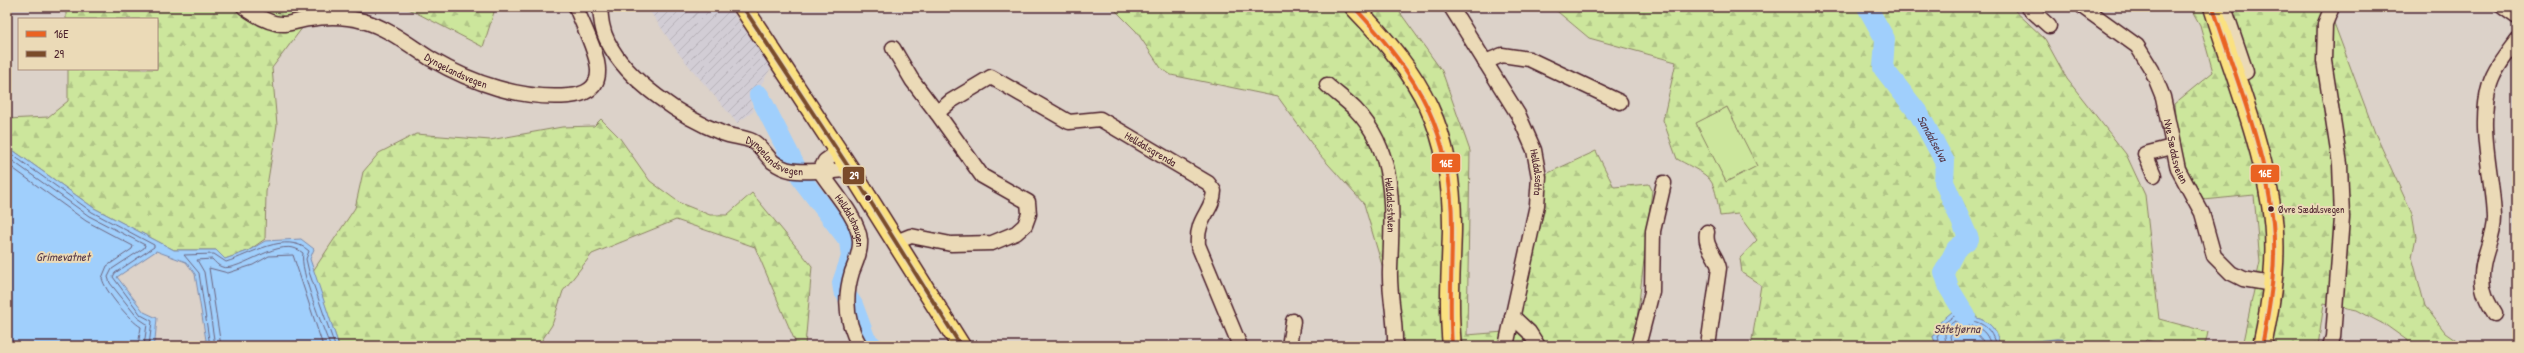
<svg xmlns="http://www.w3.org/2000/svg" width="2524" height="353" viewBox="0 0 2524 353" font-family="'Patrick Hand',sans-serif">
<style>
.industrial{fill:url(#industrial-furrows)}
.green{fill:#cce69c;stroke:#8b8264}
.forest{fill:url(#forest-firs);stroke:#8b8264;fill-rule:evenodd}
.water{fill:#a0cffc;stroke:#7e89a8}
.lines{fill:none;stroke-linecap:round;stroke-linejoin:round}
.shore{stroke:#6c657f;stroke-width:1}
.stream{stroke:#7e89a8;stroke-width:3.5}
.river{stroke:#a0cffc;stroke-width:20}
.minor-casing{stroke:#4a1f2b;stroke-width:17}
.major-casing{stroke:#4a1f2b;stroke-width:21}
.minor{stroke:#ebdab7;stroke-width:14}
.major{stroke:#fbe180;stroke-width:18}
.bus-1-casing{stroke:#ebdab7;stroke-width:7}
.bus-2-casing{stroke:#ebdab7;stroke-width:7}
.bus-1{stroke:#ea6222;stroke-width:4}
.bus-2{stroke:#7a4b2a;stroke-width:4}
.bus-dot{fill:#4a1f2b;stroke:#ebdab7;stroke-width:1.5}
.labels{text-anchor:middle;stroke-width:4;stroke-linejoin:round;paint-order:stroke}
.bus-label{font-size:10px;fill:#4a1f2b;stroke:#ebdab7;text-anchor:start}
.street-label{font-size:11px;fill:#4a1f2b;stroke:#ebdab7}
.water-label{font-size:12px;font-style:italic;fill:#57394a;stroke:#ebdab7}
.line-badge{stroke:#ebdab7;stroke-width:1.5}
.badge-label{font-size:11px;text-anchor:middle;font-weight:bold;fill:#fff}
</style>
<defs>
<pattern id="industrial-furrows" width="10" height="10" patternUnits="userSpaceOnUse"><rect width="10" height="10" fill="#d2cdd5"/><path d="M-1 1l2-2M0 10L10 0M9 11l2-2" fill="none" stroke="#b6b0b7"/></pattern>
<pattern id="forest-firs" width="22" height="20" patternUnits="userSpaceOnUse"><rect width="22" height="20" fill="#cce69c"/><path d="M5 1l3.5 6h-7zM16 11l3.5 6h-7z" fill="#b1c587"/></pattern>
</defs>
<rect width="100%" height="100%" fill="#dcd2c9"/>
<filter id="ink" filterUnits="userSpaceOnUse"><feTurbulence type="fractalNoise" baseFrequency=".025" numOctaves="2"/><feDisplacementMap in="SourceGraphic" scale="8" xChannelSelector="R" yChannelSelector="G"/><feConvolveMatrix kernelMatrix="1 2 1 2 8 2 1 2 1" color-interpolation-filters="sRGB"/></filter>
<g filter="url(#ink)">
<polygon class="industrial" points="647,7 728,7 772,66 751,102 754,111 737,123 679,54"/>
<polygon class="green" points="1727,107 1758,166 1726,182 1695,123"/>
<g class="forest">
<polygon points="66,7 318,7 272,68 277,125 266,192 265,239 248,251 225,259 216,250 174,250 94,208 7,146 7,119 48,117 68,101 68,69 157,69 157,19 66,19"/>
<polygon points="405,7 498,7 495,9 483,47"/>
<polygon points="1112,7 1396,7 1442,71 1470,151 1467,335 1504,332 1546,174 1596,151 1614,187 1649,184 1652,190 1634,346 1392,346 1389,289 1364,204 1319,154 1278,97 1171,75 1161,68 1136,31"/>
<path d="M 1552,7 L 2011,7 L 2045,39 L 2067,79 L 2126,154 L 2145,195 L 2159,319 L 2208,332 L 2205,346 L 2169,346 L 2146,340 L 2141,346 L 2000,346 C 1994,316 1978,320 1953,311 L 1933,337 L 1937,346 L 1751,346 L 1761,285 L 1742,273 L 1740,258 L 1757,240 L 1738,214 L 1720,216 C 1713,175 1714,179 1677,159 L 1663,120 L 1676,62 L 1589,38 ZM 1727,107 L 1757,166 L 1726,182 L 1696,123 Z"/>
<polygon points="2190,7 2328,7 2375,133 2412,214 2416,237 2412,257 2425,306 2445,332 2465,346 2415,346 2387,326 2357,310 2324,303 2318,346 2242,346 2260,262 2254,195 2204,200 2189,175 2178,146 2174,104 2213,72 2200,25"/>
<polygon points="601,119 619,137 650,181 680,203 710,215 727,215 752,193 812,266 805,346 797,346 755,247 676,220 592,254 563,291 552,325 538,346 339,346 313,271 355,208 363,172 379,153 416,134 490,140 562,127 594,126"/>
</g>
<g class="water">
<polygon points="7,146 94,208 157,241 174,250 216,250 225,259 248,251 265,241 301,239 314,249 310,259 339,346 207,346 195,274 186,262 156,251 117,277 144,312 157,318 155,340 152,346 7,346"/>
<path d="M 1953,311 C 1978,320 1994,316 2000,346 L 1937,346 L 1933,337 L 1940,322 Z"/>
</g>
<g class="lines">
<g class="shore">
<polyline points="7,151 92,212 154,245 154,247 115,273 113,277 141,315 152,321 149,346"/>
<polyline points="7,157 89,216 145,245 144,248 112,269 108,277 110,283 138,318 147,324 144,346"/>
<path d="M 7,164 L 86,221 L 133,246 L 132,249 L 107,266 L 102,278 C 104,290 130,321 141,327 L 138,346"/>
<path d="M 210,346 L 199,273 L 184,255 L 214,254 L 226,262 C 250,255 286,230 309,251 L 306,259 L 309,272 L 335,346"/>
<path d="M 215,346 L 204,272 L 197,260 L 212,259 C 215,262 218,266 222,267 C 240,273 281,233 303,253 C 299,271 323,326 330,346"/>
<polyline points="221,346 209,268 228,273 253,265 269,256 293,255 323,346"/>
<path d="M 1941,346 L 1937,337 L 1943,324 L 1954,316 C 1977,323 1989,320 1996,346"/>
<path d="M 1946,346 C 1945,333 1942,329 1955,321 C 1974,328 1985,324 1991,346"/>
<path d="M 1952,346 L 1950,336 L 1956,328 C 1970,333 1980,331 1985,346"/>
</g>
<polyline class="stream" points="2000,346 2057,340 2086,343 2089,346"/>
<g class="river">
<path id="s1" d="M 1867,7 L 1885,39 L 1883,68 L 1919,114 L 1945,162 L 1944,182 L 1969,239 L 1956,249 L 1944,272 L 1949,288 L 1966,316"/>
<polyline points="759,95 803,181 849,241 851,257 842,283 843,290 853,305 866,340 873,346"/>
</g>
<g class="minor-casing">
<g id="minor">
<path id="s2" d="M 244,7 C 255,15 271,25 285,24 C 293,23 301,20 309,19 C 327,16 345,16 363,21 C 388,28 409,45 431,59 C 472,83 521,100 569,96 C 583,95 598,89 598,72 C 599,55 582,24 576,7"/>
<path id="s3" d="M 600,7 C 601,19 602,31 608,42 C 627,81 683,118 722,133 C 732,137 743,137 752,141 C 761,145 765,155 773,162 C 789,174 801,171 819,171 C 829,171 838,172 848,169"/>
<path id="s4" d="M 1451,7 L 1519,116 L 1534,150 L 1539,177 L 1537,205 L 1506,346"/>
<polyline points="2028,7 2049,26"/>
<path id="s5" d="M 2083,7 L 2137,46 L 2152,70 L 2163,97 L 2178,169 L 2202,213 L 2214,256 L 2231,273 L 2243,279 L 2272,284"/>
<polyline points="2224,7 2246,72"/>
<polyline points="2503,7 2517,17"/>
<polyline points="893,48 912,80 937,113"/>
<polyline points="1485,62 1502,55 1529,59 1620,102"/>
<path id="s6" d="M 1327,85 C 1336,93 1346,100 1355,109 C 1398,153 1392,213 1390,270 C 1389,296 1396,320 1395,346"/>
<path id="s7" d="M 820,171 C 832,190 858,217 860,240 C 861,251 856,262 852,272 C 844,298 846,323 860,346"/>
<polyline points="820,171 825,161 838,152"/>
<polyline points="2154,175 2145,154 2172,147"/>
<path d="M 1707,232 C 1704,247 1716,254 1719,268 L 1708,346"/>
<path id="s8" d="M 896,242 L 911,236 L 951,244 L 992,243 L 1016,233 L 1025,225 L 1029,214 L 1028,202 L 982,176 L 937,113 L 951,101 L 991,77 L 1069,122 L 1100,119 L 1208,183 L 1214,191 C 1213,212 1196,217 1198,245 L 1240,346"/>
<path d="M 2495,314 C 2488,303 2482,292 2482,278 C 2481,257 2494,239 2494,218 C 2493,175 2477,127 2490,84 C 2495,68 2507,54 2517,40"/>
<polyline points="1512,316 1529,332 1538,346"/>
<polyline points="1289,346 1293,321"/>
<polyline points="1638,346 1652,292 1653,231 1664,183"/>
<polyline points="2330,346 2333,337 2342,218 2340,164 2324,61 2325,24 2332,7"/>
</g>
</g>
<g class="major-casing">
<g id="major">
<polyline points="743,7 855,177 961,346"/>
<path d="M 1354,7 C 1422,77 1453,130 1452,230 C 1451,269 1448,308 1452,346"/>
<path d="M 2213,7 C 2233,72 2260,137 2271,205 C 2279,251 2272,300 2262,346"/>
</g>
</g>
<use href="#minor" class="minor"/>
<use href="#major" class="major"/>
<g class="bus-1-casing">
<g id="bus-1">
<path d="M 1354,7 C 1419,77 1453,132 1452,231 C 1452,269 1449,307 1452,346"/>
<path d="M 2213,7 C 2235,77 2266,149 2273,223 C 2277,264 2270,305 2262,346"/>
</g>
</g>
<g class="bus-2-casing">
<polyline id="bus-2" points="743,7 855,177 961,346"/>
</g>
<use href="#bus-1" class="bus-1"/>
<use href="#bus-2" class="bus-2"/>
</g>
</g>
<g class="bus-dot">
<circle cx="868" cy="198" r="3.5"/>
<circle cx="2271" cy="209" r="3.5"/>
</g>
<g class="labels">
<g class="bus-label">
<text x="2278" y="213">Øvre Sædalsvegen</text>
</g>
<g class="street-label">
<text dy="4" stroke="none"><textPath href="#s2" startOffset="230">Dyngelandsvegen</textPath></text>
<text dy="4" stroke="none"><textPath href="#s8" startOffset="535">Helldalsgrenda</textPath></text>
<text dy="4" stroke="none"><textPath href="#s5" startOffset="180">Nye Sædalsveien</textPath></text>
<text dy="4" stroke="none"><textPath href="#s3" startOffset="244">Dyngelandsvegen</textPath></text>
<text dy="4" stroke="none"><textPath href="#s4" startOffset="188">Helldalssåta</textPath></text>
<text dy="4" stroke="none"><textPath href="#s6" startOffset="142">Helldalsstølen</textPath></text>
<text dy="4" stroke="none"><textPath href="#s7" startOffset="59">Helldalshaugen</textPath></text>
</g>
<g class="water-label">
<text dy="4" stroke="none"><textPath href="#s1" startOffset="152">Sandalselva</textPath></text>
<text x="63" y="261">Grimevatnet</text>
<text x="1957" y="333">Såtetjørna</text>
</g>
</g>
<g class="line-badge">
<rect x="1431" y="153" width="30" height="20" rx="4" fill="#ea6222"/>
<rect x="2250" y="164" width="30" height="19" rx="4" fill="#ea6222"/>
<rect x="842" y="166" width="23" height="19" rx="4" fill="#7a4b2a"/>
</g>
<g class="badge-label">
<text x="1446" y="167">16E</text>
<text x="2265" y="177">16E</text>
<text x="854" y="179">29</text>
</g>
<rect width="2524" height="353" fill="none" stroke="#ebdab7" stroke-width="24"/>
<rect x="12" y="12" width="2500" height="329" fill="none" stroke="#4a1f2b" stroke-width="1.5" filter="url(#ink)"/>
<rect x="18" y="18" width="140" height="52" fill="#ebdab7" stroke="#ab8f7f"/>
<rect x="26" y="31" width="20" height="6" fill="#ea6222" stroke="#ab8f7f"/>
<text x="54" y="38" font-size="12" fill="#4a1f2b">16E</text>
<rect x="26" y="51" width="20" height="6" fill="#7a4b2a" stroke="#ab8f7f"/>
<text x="54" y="58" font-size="12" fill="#4a1f2b">29</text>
</svg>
